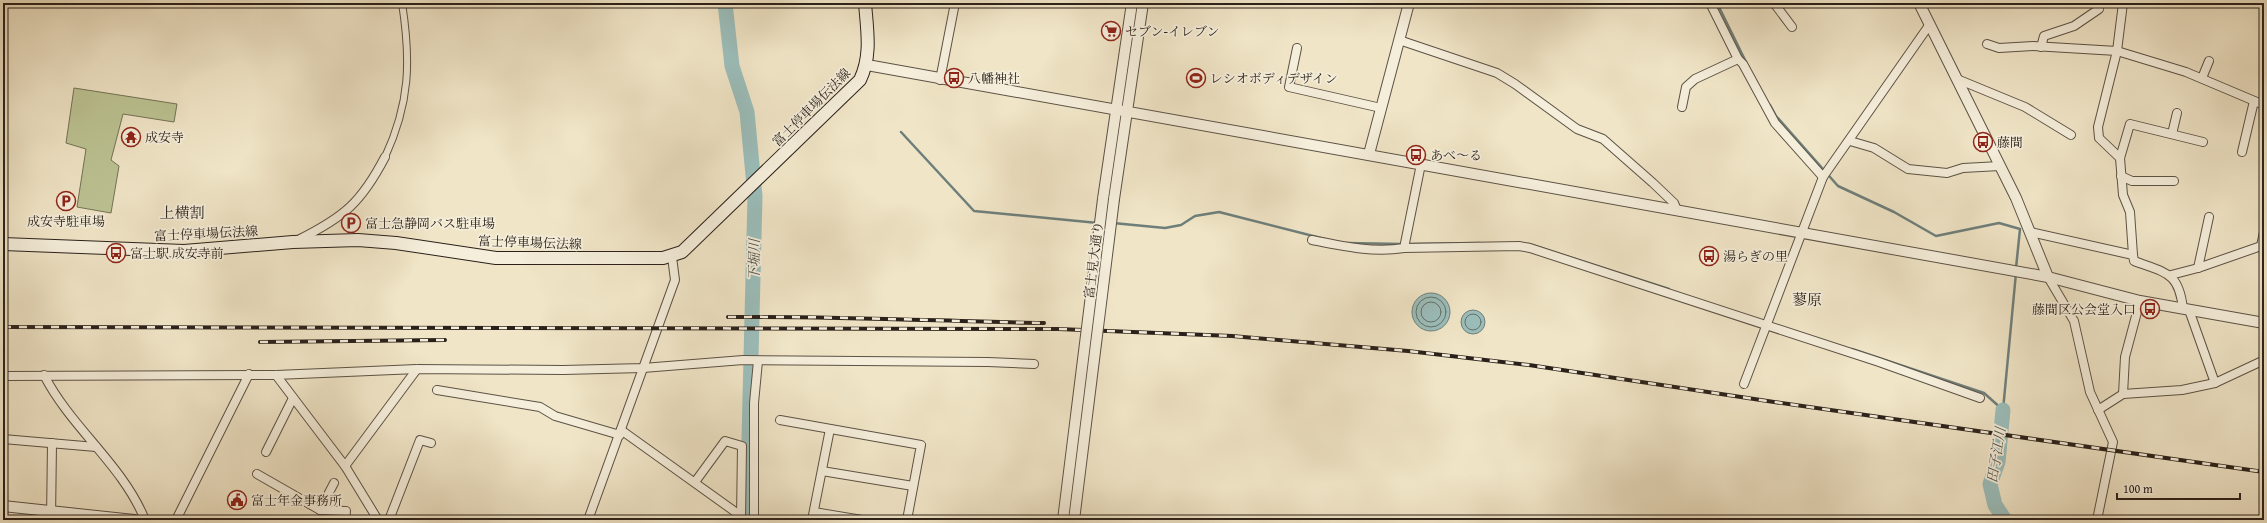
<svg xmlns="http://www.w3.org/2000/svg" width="2267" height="523" viewBox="0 0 2267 523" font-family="'Gentium Book Plus','Noto Serif JP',serif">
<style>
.green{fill:#bcc393;stroke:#747256}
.water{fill:#9bbebb;stroke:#6e7f7b}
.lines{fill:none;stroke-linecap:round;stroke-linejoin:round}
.shore{stroke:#63706a;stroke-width:1}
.stream{stroke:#6e7f7b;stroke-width:2.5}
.river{stroke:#9bbebb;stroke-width:15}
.pedestrian-casing{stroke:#5c5245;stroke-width:8}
.minor-casing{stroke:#5c5245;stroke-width:10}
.tertiary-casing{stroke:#5c5245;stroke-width:12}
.secondary-casing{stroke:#2b211a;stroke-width:14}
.pedestrian{stroke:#f5eedb;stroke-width:6}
.minor{stroke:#f5eedb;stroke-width:8}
.tertiary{stroke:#f5eedb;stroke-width:10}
.secondary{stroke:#f5eedb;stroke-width:12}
.rail-casing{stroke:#2b211a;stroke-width:4}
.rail{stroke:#f5eedb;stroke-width:2.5;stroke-dasharray:8;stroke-linecap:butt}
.tertiary-bridge-casing{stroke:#5c5245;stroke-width:12;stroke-linecap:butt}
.tertiary-bridge{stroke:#f5eedb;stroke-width:10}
.labels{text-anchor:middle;stroke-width:3.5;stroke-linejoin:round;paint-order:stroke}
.poi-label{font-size:13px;fill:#2b211a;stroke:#f5eedb;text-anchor:start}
.street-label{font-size:13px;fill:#2b211a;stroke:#f5eedb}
.water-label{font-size:14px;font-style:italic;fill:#4d504a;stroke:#f5eedb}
.quarter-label{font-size:15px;fill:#2b211a;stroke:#f5eedb}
</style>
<rect width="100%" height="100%" fill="#f0e5c7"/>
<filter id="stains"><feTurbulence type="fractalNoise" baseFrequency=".005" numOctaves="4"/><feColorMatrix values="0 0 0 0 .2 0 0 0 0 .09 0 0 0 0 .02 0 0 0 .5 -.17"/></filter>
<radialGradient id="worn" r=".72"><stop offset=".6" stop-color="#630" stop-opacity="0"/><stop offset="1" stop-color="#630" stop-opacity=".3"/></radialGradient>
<polygon class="green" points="74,88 177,104 174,122 123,114 111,160 119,166 111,213 77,207 86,149 66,143"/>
<g class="water">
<circle cx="1431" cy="312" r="19"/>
<circle cx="1473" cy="322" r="12"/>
</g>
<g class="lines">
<g class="shore">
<circle cx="1431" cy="312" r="15"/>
<circle cx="1431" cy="312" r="10"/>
<circle cx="1473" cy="322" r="8"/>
</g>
<g class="stream">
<polyline points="1717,3 1746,62"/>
<polyline points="1770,105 1776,116 1838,186 1894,212 1936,236 1999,223 2020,229 2016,268"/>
<polyline points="901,132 974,211 1098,223"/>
<polyline points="1113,223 1165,228 1181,225 1195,216 1219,212 1325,239"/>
<polyline points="1347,243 1402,244"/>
<polyline points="1407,244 1480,243"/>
<polyline points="1529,244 1669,289"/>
<polyline points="1852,349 1984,393 2003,410"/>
<polyline points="2003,410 2016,273"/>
</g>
<g class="river">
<polyline points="725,3 732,66 747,112 755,196 747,520"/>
<polyline points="2003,410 1998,462 1990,484 1995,505 2005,520"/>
</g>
<g class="pedestrian-casing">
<path id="pedestrian" d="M 385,157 C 410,103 411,61 402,3"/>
</g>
<g class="minor-casing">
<g id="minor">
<polyline points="1774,3 1792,27"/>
<polyline points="1399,40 1497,73 1515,84 1577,129 1603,139 1653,183 1674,203 1677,210"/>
<polyline points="1987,44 1999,48 2033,46 2117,51 2186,72 2264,105"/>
<polyline points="2041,47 2044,36 2074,26 2099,9"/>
<polyline points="1297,48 1289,87 1381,108"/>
<polyline points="1738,59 1743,64 1775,123 1823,177"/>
<polyline points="2202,78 2209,61"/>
<polyline points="1957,79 2025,107 2071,135"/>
<polyline points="940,80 955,3"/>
<polyline points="1682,107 1686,87 1695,79 1738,59 1710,3"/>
<polyline points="2172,134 2177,113"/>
<polyline points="1850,141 1874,148 1908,169 1947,173 1963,168 2000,166"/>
<polyline points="2242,152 2254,101"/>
<polyline points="2120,158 2099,138 2098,127 2117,51 2123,3"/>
<polyline points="2121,176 2132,181 2174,181"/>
<path d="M 2030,232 L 2133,255 L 2134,261 C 2166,273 2179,272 2183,309"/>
<path d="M 298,240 C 344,217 361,203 385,157"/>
<path d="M 1312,240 C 1342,246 1373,253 1404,248 L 1421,164"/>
<polyline points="2261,246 2264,232"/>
<polyline points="1404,248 1519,246 1530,248 1879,362 1980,398"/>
<polyline points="2133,255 2130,212 2123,195 2120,158 2130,124 2203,142"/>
<polyline points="2198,268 2209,217"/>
<polyline points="2171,275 2198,268 2264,245"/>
<polyline points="2048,277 2074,321 2090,392 2113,442 2097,520"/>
<polyline points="2189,310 2215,383"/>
<path d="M 44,375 C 71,428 123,465 145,520"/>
<polyline points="276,375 345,466 378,520"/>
<polyline points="3,376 276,375 417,369 563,370 643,368 743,360 988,362 1034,364"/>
<polyline points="1744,384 1823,177 1930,24"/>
<polyline points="437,390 540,407 555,416 620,435"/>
<polyline points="2123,394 2125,357 2140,301"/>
<polyline points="2098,410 2123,394 2182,390 2215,383 2260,362 2264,365"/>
<polyline points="780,420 921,445 907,520"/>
<polyline points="621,430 741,516"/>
<polyline points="3,439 96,447"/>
<polyline points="266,452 293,398"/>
<polyline points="345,466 417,369"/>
<polyline points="822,471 913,486"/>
<polyline points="257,474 320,510 346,511 345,520"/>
<polyline points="695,482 725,441 742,446 741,519"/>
<polyline points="320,510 334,483"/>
<polyline points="814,512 862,520"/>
<polyline points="51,520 52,443"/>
<polyline points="176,520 249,374"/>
<polyline points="389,520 420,440 431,443"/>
<polyline points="588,520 675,280 672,257"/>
<polyline points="754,520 754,403 758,361"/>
<polyline points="812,520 830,429"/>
</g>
</g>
<g class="tertiary-casing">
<g id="tertiary">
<polyline points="1919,3 2016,198 2048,277"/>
<polyline points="867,65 2048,277 2140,301 2264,323"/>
<polyline points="1369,154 1409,3"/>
<polyline points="1103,199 1132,3"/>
<polyline points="1114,199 1143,3"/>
<polyline points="3,506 134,520"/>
</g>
</g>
<g class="secondary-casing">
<path id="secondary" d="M 3,244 L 184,251 L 293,242 L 358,240 L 396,243 L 496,258 L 663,258 L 682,252 L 860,80 C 872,55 867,30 865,3"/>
</g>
<use href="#pedestrian" class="pedestrian"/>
<use href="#minor" class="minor"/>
<use href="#tertiary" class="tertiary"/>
<use href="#secondary" class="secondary"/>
<g class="rail-casing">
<g id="rail">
<path d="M 728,317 C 833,316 938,321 1044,323"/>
<polyline points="3,327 1058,329 1232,336 1408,351 1529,365 1774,402 2264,472"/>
<polyline points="260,342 445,340"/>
</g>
</g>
<use href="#rail" class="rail"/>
<g class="tertiary-bridge-casing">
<g id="tertiary-bridge">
<polyline points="1063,520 1103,199"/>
<polyline points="1074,520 1114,199"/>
</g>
</g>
<use href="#tertiary-bridge" class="tertiary-bridge"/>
</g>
<defs>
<g id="supermarket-ring" transform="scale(1)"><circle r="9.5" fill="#f5eedb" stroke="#8f2418" stroke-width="1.5"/><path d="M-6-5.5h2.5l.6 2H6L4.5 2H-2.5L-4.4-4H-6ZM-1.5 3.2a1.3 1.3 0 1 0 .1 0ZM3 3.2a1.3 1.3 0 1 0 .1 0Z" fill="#8f2418"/></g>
<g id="bus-ring" transform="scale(1)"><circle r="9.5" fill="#f5eedb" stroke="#8f2418" stroke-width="1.5"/><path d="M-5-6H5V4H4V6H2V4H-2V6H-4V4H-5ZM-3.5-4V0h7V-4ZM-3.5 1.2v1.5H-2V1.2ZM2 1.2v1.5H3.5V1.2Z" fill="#8f2418"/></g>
<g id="stadium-ring" transform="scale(1)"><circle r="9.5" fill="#f5eedb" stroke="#8f2418" stroke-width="1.5"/><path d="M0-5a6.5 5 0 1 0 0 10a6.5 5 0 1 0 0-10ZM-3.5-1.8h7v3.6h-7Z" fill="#8f2418"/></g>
<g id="temple-ring" transform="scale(1)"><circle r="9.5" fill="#f5eedb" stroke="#8f2418" stroke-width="1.5"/><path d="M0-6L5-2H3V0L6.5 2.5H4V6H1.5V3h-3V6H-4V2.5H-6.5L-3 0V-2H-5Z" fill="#8f2418"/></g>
<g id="parking-ring" transform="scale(1)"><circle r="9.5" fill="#f5eedb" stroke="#8f2418" stroke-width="1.5"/><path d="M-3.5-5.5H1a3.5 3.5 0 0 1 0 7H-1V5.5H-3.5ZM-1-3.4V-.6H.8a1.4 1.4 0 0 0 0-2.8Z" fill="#8f2418"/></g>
<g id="civic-ring" transform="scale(1)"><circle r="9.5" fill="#f5eedb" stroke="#8f2418" stroke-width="1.5"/><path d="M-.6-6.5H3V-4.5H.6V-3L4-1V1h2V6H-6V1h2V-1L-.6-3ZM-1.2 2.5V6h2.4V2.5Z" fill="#8f2418"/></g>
</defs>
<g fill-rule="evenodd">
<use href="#supermarket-ring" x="1111" y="31"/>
<use href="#bus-ring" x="954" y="78"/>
<use href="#stadium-ring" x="1196" y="78"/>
<use href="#temple-ring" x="131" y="137"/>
<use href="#bus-ring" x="1983" y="142"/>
<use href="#bus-ring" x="1416" y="155"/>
<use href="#parking-ring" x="66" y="201"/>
<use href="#parking-ring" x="351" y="223"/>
<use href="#bus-ring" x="116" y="253"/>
<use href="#bus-ring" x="1709" y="256"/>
<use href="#bus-ring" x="2150" y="309"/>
<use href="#civic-ring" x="237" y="500"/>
</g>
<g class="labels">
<g class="poi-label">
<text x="1125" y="36">セブン-イレブン</text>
<text x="968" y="83">八幡神社</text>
<text x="1210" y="83">レシオボディデザイン</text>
<text x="145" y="142">成安寺</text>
<text x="1997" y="147">藤間</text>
<text x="1430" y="160">あべ〜る</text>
<text x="66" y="226" text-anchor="middle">成安寺駐車場</text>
<text x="365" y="228">富士急静岡バス駐車場</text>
<text x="130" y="258">富士駅 成安寺前</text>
<text x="1723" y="261">湯らぎの里</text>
<text x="2136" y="314" text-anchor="end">藤間区公会堂入口</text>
<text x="251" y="505">富士年金事務所</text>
</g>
<g class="street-label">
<text transform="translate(811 107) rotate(-45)" y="5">富士停車場伝法線</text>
<text transform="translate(206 233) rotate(-3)" y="5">富士停車場伝法線</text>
<text transform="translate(530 242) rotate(2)" y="5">富士停車場伝法線</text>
<text transform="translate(1093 260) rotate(-83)" y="5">富士見大通り</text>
</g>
<g class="water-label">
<text transform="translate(754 260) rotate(-89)" y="5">下堀川</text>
<text transform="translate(1996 455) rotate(-81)" y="5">田子江川</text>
</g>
<g class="quarter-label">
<text x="182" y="218">上横割</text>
<text x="1807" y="305">蓼原</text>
</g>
</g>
<rect width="2267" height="523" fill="none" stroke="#f0e5c7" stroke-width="16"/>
<rect x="4" y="4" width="2259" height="515" fill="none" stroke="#2b211a" stroke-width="2"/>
<rect x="8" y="8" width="2251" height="507" fill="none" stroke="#2b211a"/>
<path d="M2117 493v6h123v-6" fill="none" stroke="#2b211a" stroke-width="2"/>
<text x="2123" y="493" font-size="12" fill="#2b211a" stroke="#f5eedb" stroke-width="3" paint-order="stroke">100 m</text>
<rect width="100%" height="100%" filter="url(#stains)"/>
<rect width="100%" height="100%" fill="url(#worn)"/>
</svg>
